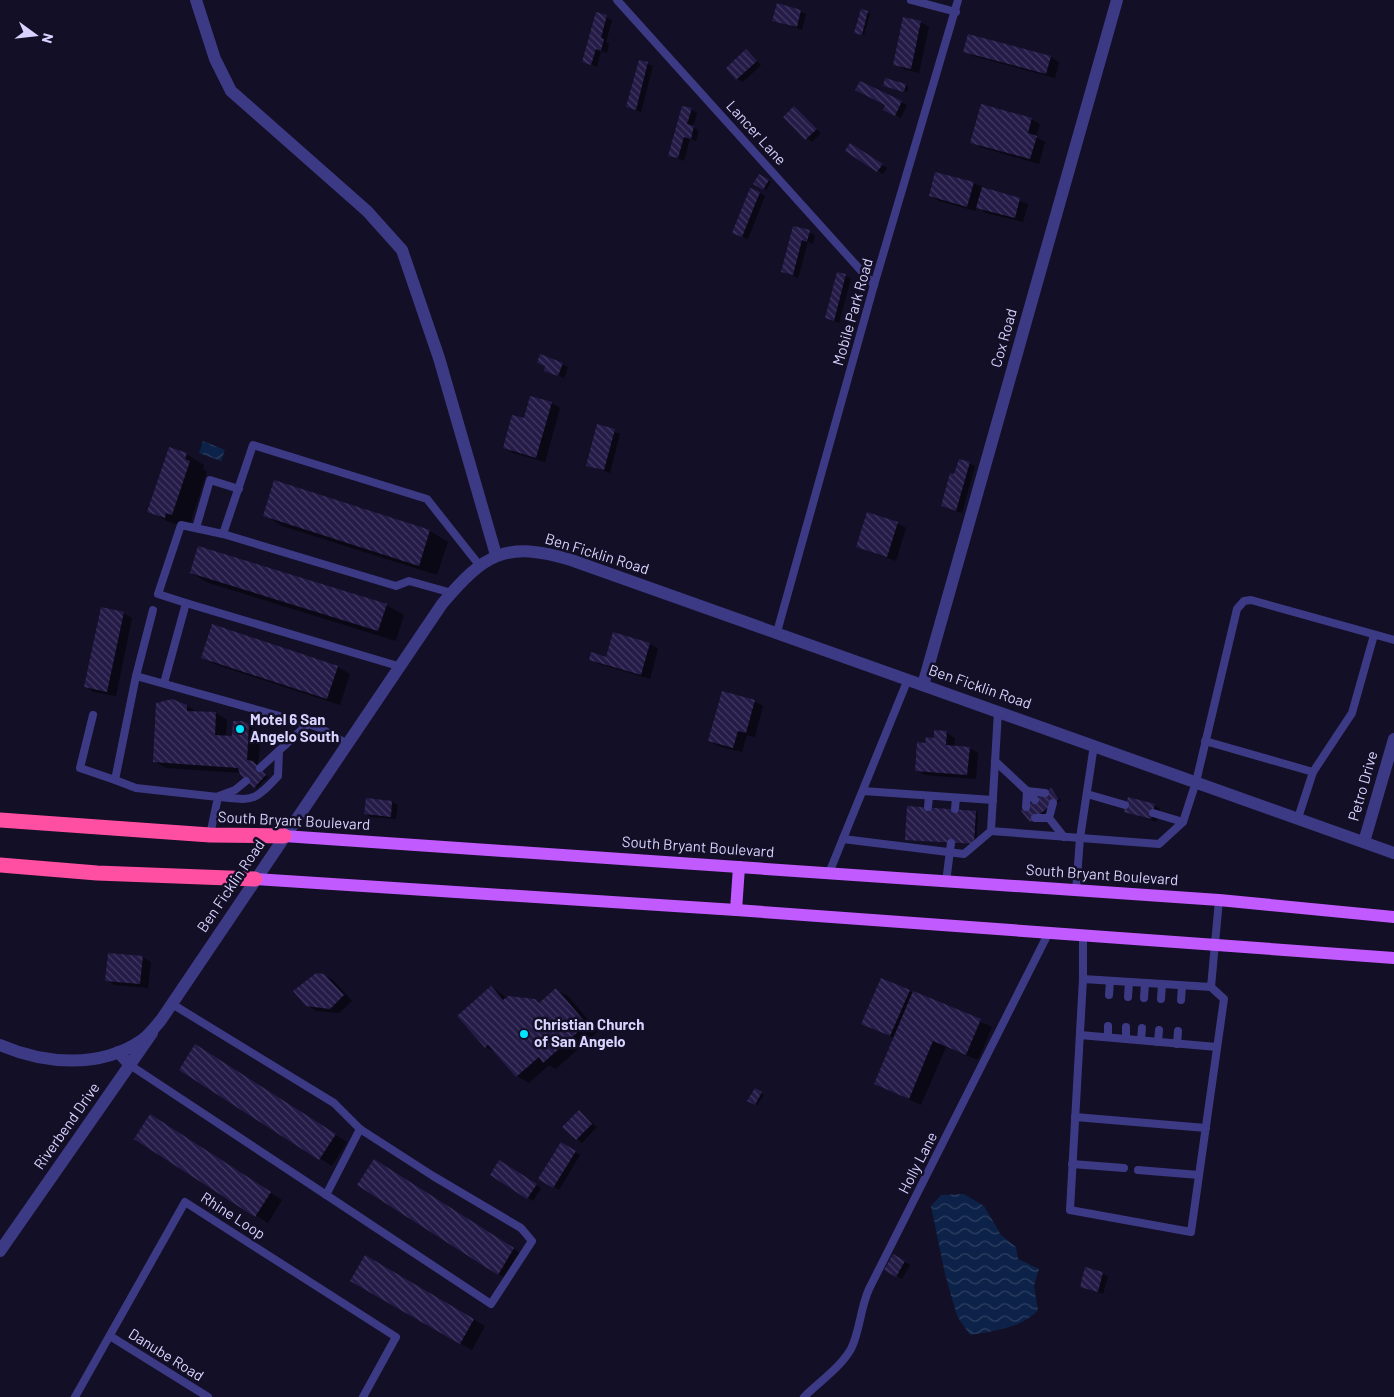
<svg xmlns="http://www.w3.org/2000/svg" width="1394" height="1397" viewBox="0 0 1394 1397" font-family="Barlow,sans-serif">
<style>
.water{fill:url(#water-waves)}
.shadow{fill:#0007}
.building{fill:url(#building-back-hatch)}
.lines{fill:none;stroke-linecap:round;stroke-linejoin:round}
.service{stroke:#3d3a85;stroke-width:8}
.minor{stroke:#3d3a85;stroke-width:12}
.tertiary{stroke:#3d3a85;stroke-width:12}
.primary{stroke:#c25bff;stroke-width:12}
.motorway{stroke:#ff4fa3;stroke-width:15}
.poi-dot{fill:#00e5ff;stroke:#130f26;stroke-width:2}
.labels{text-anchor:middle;stroke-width:5;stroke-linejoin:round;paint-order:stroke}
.street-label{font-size:15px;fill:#d9d4ff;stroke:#130f26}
.poi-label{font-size:15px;font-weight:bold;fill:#d9d4ff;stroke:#130f26;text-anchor:start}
</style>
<defs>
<pattern id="water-waves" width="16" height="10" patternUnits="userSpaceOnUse" patternTransform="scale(1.25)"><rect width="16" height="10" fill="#0c2248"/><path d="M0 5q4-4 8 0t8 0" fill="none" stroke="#2f4163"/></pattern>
<pattern id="building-back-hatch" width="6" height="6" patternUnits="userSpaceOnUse" patternTransform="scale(1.25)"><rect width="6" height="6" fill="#241b47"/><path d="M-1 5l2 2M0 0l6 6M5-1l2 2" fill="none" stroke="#433b63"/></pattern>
</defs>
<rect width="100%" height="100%" fill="#130f26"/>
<g class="water">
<polygon points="203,441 225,450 221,461 199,453"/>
<path d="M 964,1194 L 984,1206 L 1001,1235 L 1016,1247 L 1018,1259 L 1039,1269 L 1034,1286 L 1038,1310 C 1022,1328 994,1331 970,1335 L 957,1316 L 945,1274 L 931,1206 L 941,1195 Z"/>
</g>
<g class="shadow">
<polygon points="778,5 806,14 802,30 773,20"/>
<polygon points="862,11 870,14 864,35 858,34"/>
<polygon points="597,14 612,20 606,42 609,44 607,53 601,51 597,67 584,61"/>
<polygon points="920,22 929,27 919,73 904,69 895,64"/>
<polygon points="969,35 1051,57 1059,62 1055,78 973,56 965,51"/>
<polygon points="746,51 761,65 743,82 737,79"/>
<polygon points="640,61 653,66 641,112 627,107"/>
<polygon points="886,80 908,86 907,92 886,87"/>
<polygon points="860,83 907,105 901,118 890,112 887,105"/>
<polygon points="794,107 821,133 812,142 784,117"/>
<polygon points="691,109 697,113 693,127 699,131 696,141 690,139 684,161 670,155"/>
<polygon points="1031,119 1040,124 1036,137 1045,142 1039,164 980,147 972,142"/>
<polygon points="856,147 887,168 883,174 846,151"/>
<polygon points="759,175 771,182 766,190 755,183"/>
<polygon points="973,183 1028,204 1023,222 986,213 977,207 976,211 939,201 930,196"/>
<polygon points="760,193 765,196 748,239 739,235"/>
<polygon points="794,227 815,235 813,244 808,242 798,278 782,271"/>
<polygon points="845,275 851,279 839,323 826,318"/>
<polygon points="538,362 562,364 568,367 564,378 551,373 546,366"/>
<polygon points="551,403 560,408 545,462 513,453 504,448 524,420"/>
<polygon points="598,426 620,434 610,473 588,465"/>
<polygon points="186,454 204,465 203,469 207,472 190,524 183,527 167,521 149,511"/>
<polygon points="969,463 975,466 962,513 948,509 942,506 955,476"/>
<polygon points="275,482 430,531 448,542 437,575 282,526 264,515"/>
<polygon points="897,523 906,528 896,561 857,547"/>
<polygon points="191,573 386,605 404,615 396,641 209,583"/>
<polygon points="123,613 132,618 116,696 94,692 86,687"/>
<polygon points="213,626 338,667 350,674 340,705 214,664 203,657"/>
<polygon points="614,633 650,644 658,649 650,679 599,664 590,659 606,658"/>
<polygon points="754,701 763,706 755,737 747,735 742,752 718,746 710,741"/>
<polygon points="187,706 199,713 216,713 227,720 226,737 233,737 249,725 261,732 258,767 268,777 257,788 241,773 166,768 154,761"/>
<polygon points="946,732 955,738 954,747 969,748 978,753 976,779 925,775 916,770 927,744"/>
<polygon points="1051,789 1061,800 1033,822 1031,821"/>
<polygon points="367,799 392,802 398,805 396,819 371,817 365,813"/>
<polygon points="1154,805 1160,809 1156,822 1125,811"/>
<polygon points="976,812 978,813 976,845 906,839"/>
<polygon points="142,957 151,962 148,988 115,985 107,980"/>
<polygon points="324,975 333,980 352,1001 339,1013 316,1011 307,1005"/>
<polygon points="491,987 507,998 535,1000 540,1003 556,990 568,996 598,1031 556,1069 549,1065 529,1083 517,1076 498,1054 486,1047"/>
<polygon points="909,991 992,1027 978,1060 946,1047 921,1105 875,1083 894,1038 871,1028"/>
<polygon points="208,1053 347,1142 332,1166 181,1070"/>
<polygon points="755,1090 764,1095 757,1105 749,1100"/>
<polygon points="579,1112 597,1127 582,1143 564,1127"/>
<polygon points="162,1122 282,1200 268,1223 136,1138"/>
<polygon points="561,1144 580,1155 559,1190 540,1179"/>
<polygon points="505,1165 541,1188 533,1201 491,1175"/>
<polygon points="386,1168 525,1256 510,1280 498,1274"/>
<polygon points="894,1255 910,1265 902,1279 886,1269"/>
<polygon points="365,1257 485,1326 472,1350 352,1281"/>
<polygon points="1103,1274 1108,1277 1103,1294 1081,1286"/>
</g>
<g class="building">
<polygon points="777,3 801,10 797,27 772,21"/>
<polygon points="861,9 868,11 862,35 854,33"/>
<polygon points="596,12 607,15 601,38 604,39 601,51 596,49 591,65 582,62"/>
<polygon points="903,17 921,21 911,69 893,65"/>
<polygon points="968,34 1051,56 1046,74 963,52"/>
<polygon points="746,49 757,61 736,80 726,68"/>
<polygon points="639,60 648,62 636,110 626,107"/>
<polygon points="885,78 906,84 904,92 883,86"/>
<polygon points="860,81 902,101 895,116 883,110 885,105 855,90"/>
<polygon points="981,104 1032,118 1028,133 1037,136 1030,159 970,143"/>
<polygon points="682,106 692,108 687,124 694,126 691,139 684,137 678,158 668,156"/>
<polygon points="794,106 817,129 805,140 783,117"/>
<polygon points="850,143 883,164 877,172 845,151"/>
<polygon points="935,172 974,182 967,207 929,196"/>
<polygon points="759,174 769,180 763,190 753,184"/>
<polygon points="982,187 1020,198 1015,218 976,208"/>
<polygon points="750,188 760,192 742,237 732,233"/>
<polygon points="793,226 810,230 807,242 802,240 793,275 781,272"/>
<polygon points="837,272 846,274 834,321 825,318"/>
<polygon points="540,354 563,363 558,376 544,371 545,366 537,363"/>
<polygon points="530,396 552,402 536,458 503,448 512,415 524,418"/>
<polygon points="597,424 615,429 604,470 586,466"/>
<polygon points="169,447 187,453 185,459 190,461 172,515 166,513 165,518 147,512"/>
<polygon points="959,459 970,462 956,511 941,506 950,473 954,474"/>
<polygon points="274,480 430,530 419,566 263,516"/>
<polygon points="867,512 898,522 887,557 856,547"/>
<polygon points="198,546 387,604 378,631 190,573"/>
<polygon points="101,607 124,612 107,692 84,687"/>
<polygon points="212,624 338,666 327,699 201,658"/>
<polygon points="613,632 650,643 641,675 589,660 591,652 606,657"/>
<polygon points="722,691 755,700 746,733 738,731 733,748 708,741"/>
<polygon points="172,699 187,705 187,711 216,712 215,735 232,736 233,721 242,721 249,724 247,760 253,761 266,775 254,788 240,774 238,768 153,762 156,703"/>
<polygon points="934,730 947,731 946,745 970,747 967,775 915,771 917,742 925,743 926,737 934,738"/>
<polygon points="1051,788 1059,799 1030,822 1021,811"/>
<polygon points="1128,797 1155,804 1151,819 1124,812"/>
<polygon points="366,798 392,801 391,817 364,814"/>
<polygon points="907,806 976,811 974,844 905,840"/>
<polygon points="108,953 143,956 140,984 105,981"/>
<polygon points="316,973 324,974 344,995 330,1009 306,1006 293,991"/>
<polygon points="881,978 910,990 890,1036 861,1024"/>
<polygon points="491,986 503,1000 508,996 535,999 539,1003 556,988 587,1024 543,1063 539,1057 516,1077 488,1045 485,1048 457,1016"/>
<polygon points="913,991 981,1019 966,1055 933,1041 909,1099 874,1084"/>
<polygon points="195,1044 336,1134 319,1160 179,1070"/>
<polygon points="755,1088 762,1092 755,1105 747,1101"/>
<polygon points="579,1110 592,1124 576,1140 562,1127"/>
<polygon points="150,1114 271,1192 255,1217 134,1139"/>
<polygon points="561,1142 576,1151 553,1188 538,1179"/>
<polygon points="374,1159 514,1248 498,1275 357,1185"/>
<polygon points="499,1160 537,1184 527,1199 490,1175"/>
<polygon points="893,1254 905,1261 896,1277 884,1270"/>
<polygon points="365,1255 474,1319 460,1344 350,1281"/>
<polygon points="1085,1267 1103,1272 1098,1292 1080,1287"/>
</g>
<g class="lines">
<g class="service">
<polyline points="617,0 874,285"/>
<polyline points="911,0 956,12"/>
<polyline points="196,528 210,480 239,489"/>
<polyline points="223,534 396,586 409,581 452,593"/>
<polyline points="186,603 158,594 181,525 223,534 253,445 427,499 480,566"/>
<polyline points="777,632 874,285 958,0"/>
<polyline points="136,676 153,610"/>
<polyline points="164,683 186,603 398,666"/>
<polyline points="998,711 991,831 1159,844 1183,822 1196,782 1237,609 1244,601 1251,600 1394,640"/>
<polyline points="93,715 80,768 115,780"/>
<polyline points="1205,741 1313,772 1352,713 1374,635"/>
<polyline points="995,761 1027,791 1045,793"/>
<polyline points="260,768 308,724"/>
<polyline points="863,791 993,800"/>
<polyline points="1027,791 1035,800"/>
<polyline points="1087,794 1125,805"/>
<polyline points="219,796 235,790 246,781"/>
<path d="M 218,797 C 253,800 253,803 278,776 L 279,751"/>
<polyline points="1053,803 1049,818 1064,837"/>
<polyline points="928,807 929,796"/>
<polyline points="1026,807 1027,791"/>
<polyline points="955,809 956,798"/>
<polyline points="1153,813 1183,822"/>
<polyline points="1035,818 1049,818"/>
<polyline points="1298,818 1313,772"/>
<polyline points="210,835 218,797 136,788 115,780 136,676 308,724 320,728 347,744"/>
<polyline points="843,839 964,854 991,831"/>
<polyline points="829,873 908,679"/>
<polyline points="946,882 951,843"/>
<polyline points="1076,891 1080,838 1094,745"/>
<polyline points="1083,935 1083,979 1211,987 1219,900"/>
<polyline points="1083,979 1070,1210 1191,1232 1224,999 1211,987"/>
<polyline points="1109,995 1110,981"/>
<polyline points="1128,997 1129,982"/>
<polyline points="1144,998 1145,983"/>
<polyline points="1161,999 1162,984"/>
<polyline points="1181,1000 1182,986"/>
<polyline points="1080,1035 1217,1047"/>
<polyline points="1108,1037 1108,1026"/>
<polyline points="1126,1039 1126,1027"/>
<polyline points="1141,1040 1142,1028"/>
<polyline points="1158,1042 1159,1030"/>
<polyline points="1177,1044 1178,1031"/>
<polyline points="130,1065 491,1304 532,1241 521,1228 433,1176 360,1129 334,1103 172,1004"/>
<polyline points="1075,1117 1206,1128"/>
<polyline points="1072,1164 1124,1168"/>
<polyline points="1138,1170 1199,1175"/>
<polyline points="326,1195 360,1129"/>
<polyline points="110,1336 208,1397"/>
<polyline points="75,1397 185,1202 396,1337 363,1397"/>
<path d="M 804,1397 C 819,1382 840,1368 851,1349 C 860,1331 860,1309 869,1289 L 1049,932"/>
</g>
<g class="minor">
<polyline points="196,0 215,59 231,91 367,211 402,250 439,358 496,555"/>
<polyline points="1364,842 1394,739"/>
<polyline points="0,1251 152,1033"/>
</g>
<g class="tertiary">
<polyline points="923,685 1117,0"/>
<path d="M 0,1045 C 44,1064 100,1069 142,1040 C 149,1035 155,1027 161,1020 L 442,604 C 484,554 506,540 571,560 L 1394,853"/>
<polyline points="118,1052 130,1065"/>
</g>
<g class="primary">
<polyline points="284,836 1219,900 1394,917"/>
<polyline points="255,879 736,910 1394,958"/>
<polyline points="736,910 739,867"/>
</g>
<g class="motorway">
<polyline points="0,820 210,835 284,836"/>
<polyline points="0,865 97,873 255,879"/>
</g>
</g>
<g class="poi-dot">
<circle cx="240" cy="729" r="5"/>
<circle cx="524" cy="1034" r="5"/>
</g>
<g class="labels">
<g class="street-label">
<text transform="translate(756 133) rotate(48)" y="5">Lancer Lane</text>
<text transform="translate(853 312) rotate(-74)" y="5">Mobile Park Road</text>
<text transform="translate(1004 338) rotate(-74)" y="5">Cox Road</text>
<text transform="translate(597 554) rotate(17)" y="5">Ben Ficklin Road</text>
<text transform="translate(980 687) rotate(19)" y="5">Ben Ficklin Road</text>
<text transform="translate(1363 786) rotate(-74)" y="5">Petro Drive</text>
<text transform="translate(294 821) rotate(3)" y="5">South Bryant Boulevard</text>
<text transform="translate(698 847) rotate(4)" y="5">South Bryant Boulevard</text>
<text transform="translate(1102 875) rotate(4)" y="5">South Bryant Boulevard</text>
<text transform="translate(231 886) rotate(-56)" y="5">Ben Ficklin Road</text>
<text transform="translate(67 1126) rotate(-55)" y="5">Riverbend Drive</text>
<text transform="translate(918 1163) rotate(-63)" y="5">Holly Lane</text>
<text transform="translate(233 1216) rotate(33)" y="5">Rhine Loop</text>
<text transform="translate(166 1355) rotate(32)" y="5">Danube Road</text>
</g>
<g class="poi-label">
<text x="250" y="725">Motel 6 San<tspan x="250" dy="17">Angelo South</tspan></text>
<text x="534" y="1030">Christian Church<tspan x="534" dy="17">of San Angelo</tspan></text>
</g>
</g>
<g transform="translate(35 35) rotate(105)" stroke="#130f26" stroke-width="4" paint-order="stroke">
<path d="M0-4L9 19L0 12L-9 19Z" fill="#d9d4ff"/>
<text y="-8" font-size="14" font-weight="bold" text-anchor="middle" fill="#d9d4ff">N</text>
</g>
</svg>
